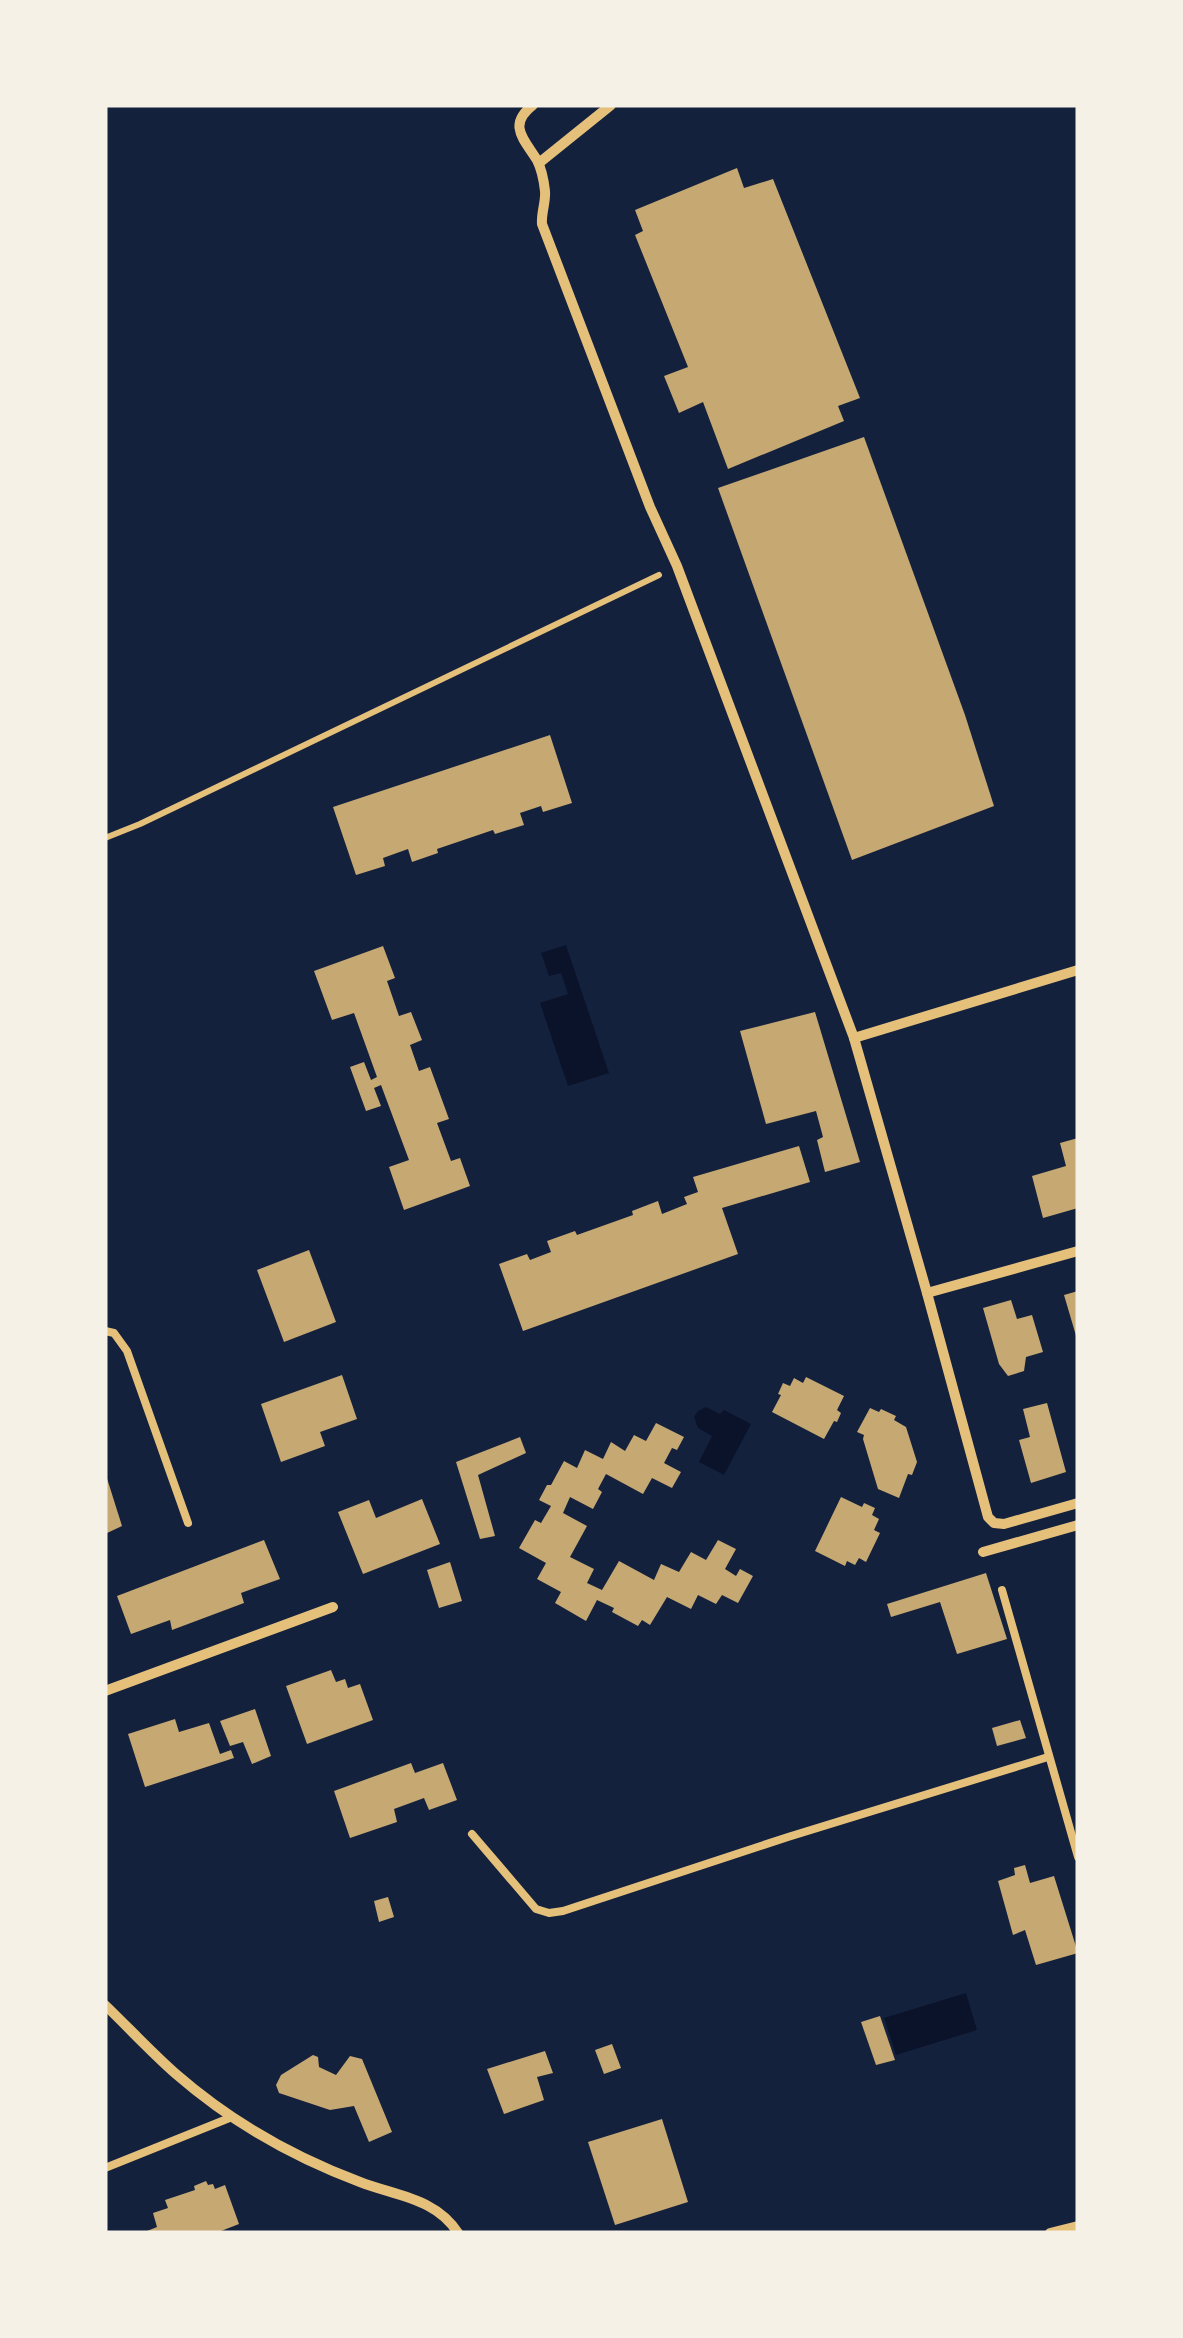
<svg xmlns="http://www.w3.org/2000/svg" width="1183" height="2338" viewBox="0 0 1183 2338" font-family="Mulish,sans-serif">
<style>
.water{fill:#0b132b}
.building{fill:#c6a872}
.lines{fill:none;stroke-linecap:round;stroke-linejoin:round}
.path{stroke:#e5c07b;stroke-width:6}
.service{stroke:#e5c07b;stroke-width:8}
.minor{stroke:#e5c07b;stroke-width:10}
</style>
<rect width="100%" height="100%" fill="#14213d"/>
<g class="water">
<polygon points="566,945 609,1073 568,1086 540,1003 568,994 561,973 549,976 541,953"/>
<polygon points="706,1407 720,1414 724,1410 751,1424 724,1475 699,1462 712,1436 698,1428 694,1417 698,1411"/>
<polygon points="966,1993 977,2030 896,2055 884,2018"/>
</g>
<g class="building">
<polygon points="737,168 744,188 773,179 860,398 838,406 844,421 728,469 703,402 679,413 664,376 688,367 635,235 643,231 635,210"/>
<polygon points="864,437 965,715 994,806 852,860 718,488"/>
<polygon points="550,735 572,803 543,812 541,806 520,813 524,825 495,834 493,830 437,849 438,853 412,862 408,849 383,858 385,866 356,875 333,807"/>
<polygon points="383,946 395,978 387,981 399,1016 411,1012 422,1040 410,1045 419,1071 430,1067 449,1119 437,1123 451,1161 460,1158 470,1186 404,1210 389,1167 409,1160 381,1085 374,1088 381,1106 366,1111 350,1067 364,1062 371,1080 377,1077 354,1013 332,1020 314,971"/>
<polygon points="815,1012 860,1162 825,1172 817,1140 823,1137 816,1111 766,1124 740,1031"/>
<polygon points="1078,1138 1078,1208 1043,1218 1032,1176 1066,1166 1060,1143"/>
<polygon points="799,1146 810,1182 722,1208 738,1254 523,1331 499,1264 527,1254 530,1260 551,1252 547,1241 575,1231 577,1235 633,1215 632,1211 658,1201 662,1214 687,1204 684,1197 698,1192 693,1177"/>
<polygon points="309,1250 336,1322 284,1342 257,1270"/>
<polygon points="1078,1291 1078,1339 1077,1339 1064,1295"/>
<polygon points="1011,1300 1017,1319 1032,1315 1043,1352 1026,1357 1024,1371 1008,1376 999,1364 983,1308"/>
<polygon points="342,1375 357,1419 320,1432 325,1446 281,1462 261,1404"/>
<polygon points="806,1377 844,1396 837,1410 841,1413 837,1422 834,1421 824,1439 772,1412 781,1395 778,1394 783,1383 790,1386 794,1378 803,1383"/>
<polygon points="1047,1403 1066,1472 1031,1483 1019,1440 1030,1437 1023,1409"/>
<polygon points="870,1408 879,1412 881,1409 896,1416 894,1420 906,1427 917,1462 912,1475 908,1474 899,1498 878,1489 863,1439 864,1435 857,1432"/>
<polygon points="656,1423 684,1437 677,1450 672,1448 664,1463 681,1472 672,1488 652,1478 643,1494 606,1474 598,1489 602,1492 593,1509 570,1497 563,1513 587,1526 570,1557 594,1569 587,1583 602,1590 619,1561 654,1580 661,1564 679,1572 691,1552 706,1560 718,1540 736,1549 725,1569 736,1576 740,1569 753,1576 738,1603 722,1595 716,1604 698,1595 691,1609 667,1597 650,1625 642,1620 638,1626 612,1612 614,1608 597,1600 586,1621 555,1603 561,1592 537,1579 546,1563 519,1548 535,1520 541,1523 551,1506 539,1500 547,1485 551,1485 564,1461 577,1468 585,1450 603,1459 611,1442 625,1451 634,1435 646,1441"/>
<polygon points="520,1437 526,1453 478,1475 495,1536 480,1539 456,1462"/>
<polygon points="105,1472 122,1526 105,1534"/>
<polygon points="841,1497 862,1507 864,1503 875,1508 872,1515 879,1519 874,1530 880,1533 866,1562 859,1558 855,1565 847,1561 845,1566 815,1551"/>
<polygon points="422,1499 440,1544 363,1574 338,1512 369,1500 376,1518"/>
<polygon points="264,1540 280,1579 241,1593 244,1603 172,1630 170,1620 131,1634 117,1596"/>
<polygon points="450,1562 462,1601 439,1608 427,1570"/>
<polygon points="986,1573 1007,1639 957,1654 940,1602 891,1617 887,1604"/>
<polygon points="331,1670 336,1682 345,1679 348,1688 360,1684 373,1720 307,1744 286,1686"/>
<polygon points="255,1709 271,1756 252,1764 243,1742 230,1746 220,1721"/>
<polygon points="175,1719 179,1732 209,1723 220,1754 231,1750 234,1758 145,1787 128,1734"/>
<polygon points="1020,1720 1026,1738 997,1746 992,1728"/>
<polygon points="411,1763 415,1773 443,1763 457,1800 429,1810 424,1798 394,1809 397,1822 350,1838 334,1791"/>
<polygon points="1025,1865 1030,1883 1054,1876 1078,1953 1036,1965 1025,1930 1013,1935 998,1881 1015,1875 1014,1868"/>
<polygon points="388,1897 394,1917 379,1922 374,1901"/>
<polygon points="880,2016 895,2060 876,2065 861,2022"/>
<polygon points="612,2044 621,2068 604,2074 595,2050"/>
<polygon points="545,2051 553,2073 537,2077 544,2100 504,2114 487,2069"/>
<polygon points="313,2055 318,2057 319,2067 336,2075 350,2056 362,2059 392,2132 369,2142 354,2106 330,2110 279,2093 276,2085 281,2075"/>
<polygon points="662,2119 688,2202 615,2225 588,2142"/>
<polygon points="206,2181 208,2185 213,2184 215,2189 225,2185 239,2224 216,2233 142,2233 157,2227 153,2213 168,2208 165,2200 195,2190 194,2186"/>
</g>
<g class="lines">
<polyline class="path" points="105,838 140,824 659,575"/>
<g class="service">
<polyline points="105,1331 114,1333 127,1351 188,1523"/>
<polyline points="1002,1590 1078,1857"/>
<polyline points="472,1834 536,1909 549,1913 563,1911 788,1837 1048,1757"/>
<polyline points="105,2168 232,2117"/>
</g>
<g class="minor">
<path d="M 533,105 C 507,125 524,139 537,160 C 541,168 544,182 545,191 C 546,202 541,213 542,224 L 650,507 L 677,566 L 854,1038 L 927,1293 L 988,1517 L 994,1523 L 1004,1524 L 1078,1503"/>
<polyline points="539,163 611,105"/>
<polyline points="854,1038 1078,970"/>
<polyline points="927,1293 1078,1251"/>
<polyline points="983,1552 1078,1525"/>
<polyline points="105,1691 333,1607"/>
<path d="M 105,2005 C 129,2028 151,2052 176,2074 C 230,2121 293,2157 360,2182 C 396,2196 436,2198 458,2233"/>
<polyline points="1050,2233 1078,2226"/>
</g>
</g>
<rect width="1183" height="2338" fill="none" stroke="#f6f1e7" stroke-width="215"/>
</svg>
